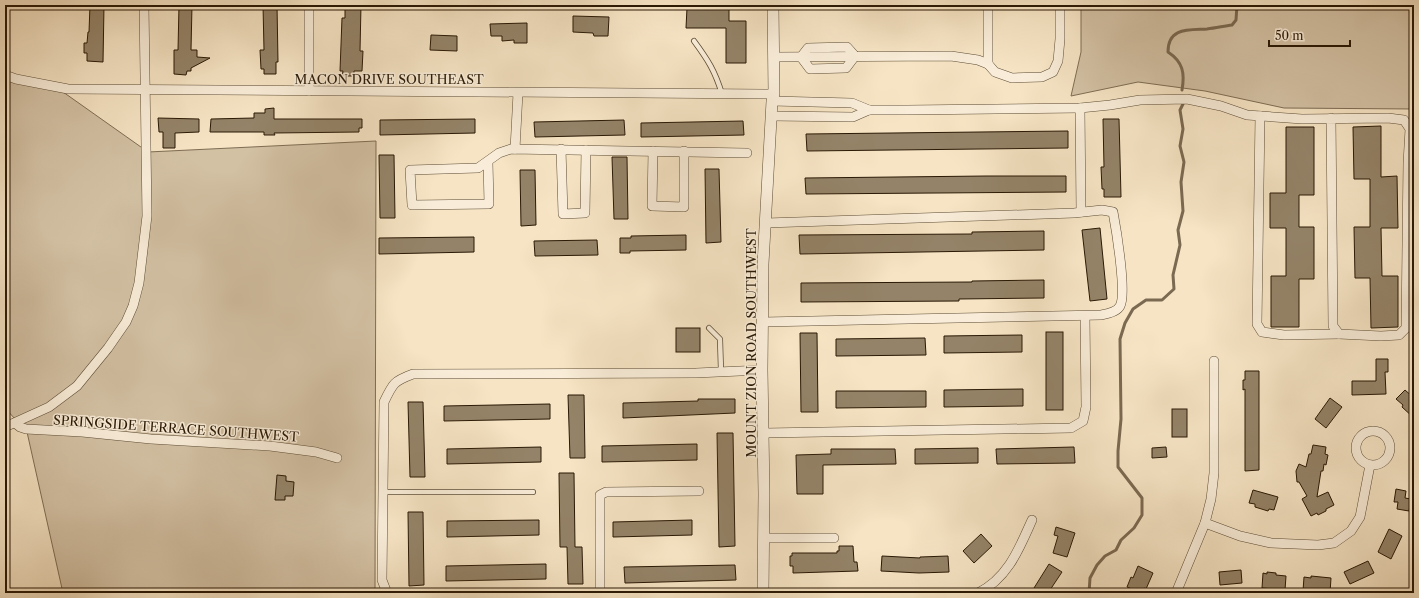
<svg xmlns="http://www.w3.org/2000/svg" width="1419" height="598" viewBox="0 0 1419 598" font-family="'Libre Caslon Text',serif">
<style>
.green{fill:#d3c1a4;stroke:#7e6d54}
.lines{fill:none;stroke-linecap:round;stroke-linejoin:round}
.stream{stroke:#7b6951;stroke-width:3}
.building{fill:#948368;stroke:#2a1905}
.service-casing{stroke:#5d4c35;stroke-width:6}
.minor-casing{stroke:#5d4c35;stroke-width:10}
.tertiary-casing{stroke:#5d4c35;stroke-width:12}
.service{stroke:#f9edd9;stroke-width:4.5}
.minor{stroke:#f9edd9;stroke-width:9}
.tertiary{stroke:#f9edd9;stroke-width:11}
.labels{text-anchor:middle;stroke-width:3;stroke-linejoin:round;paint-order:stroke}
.street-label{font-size:13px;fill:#2a1905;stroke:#f9edd9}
</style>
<rect width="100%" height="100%" fill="#f6e4c4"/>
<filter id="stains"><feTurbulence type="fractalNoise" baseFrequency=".005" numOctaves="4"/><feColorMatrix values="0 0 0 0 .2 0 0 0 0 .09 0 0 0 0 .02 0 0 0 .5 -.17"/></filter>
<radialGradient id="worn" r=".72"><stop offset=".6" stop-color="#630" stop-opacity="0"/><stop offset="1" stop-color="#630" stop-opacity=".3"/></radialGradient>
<g class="green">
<polygon points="1081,5 1414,5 1414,109 1284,108 1205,91 1138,82 1071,96 1081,52"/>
<polygon points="5,74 56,87 148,152 376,141 375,593 63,593 27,432 5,408"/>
</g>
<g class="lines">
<g class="stream">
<path d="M 1182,90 C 1185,73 1183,62 1168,52 C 1168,27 1189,30 1207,29 C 1216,28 1224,26 1232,25 L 1236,20 L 1237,5"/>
<polyline points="1089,593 1090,578 1097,565 1105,556 1116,550 1121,540 1134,528 1142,515 1142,498 1118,467 1118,451 1121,419 1120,339 1125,323 1133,309 1146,300 1162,300 1174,289 1173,275 1180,245 1178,230 1183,211 1181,182 1184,162 1180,146 1183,129 1180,110 1183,104"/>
</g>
</g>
<g class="building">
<polygon points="90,5 104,5 103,62 87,61 87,53 84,53 84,43 87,43 88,32 89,32"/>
<polygon points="179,5 192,5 191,50 197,50 197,57 210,58 191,68 191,71 187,71 186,75 174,74 174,50 178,50"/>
<polygon points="263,5 277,5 278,62 276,62 276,74 264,74 264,69 261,69 260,50 264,50"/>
<polygon points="345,5 361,5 360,51 363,51 362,71 354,71 354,76 342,76 343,71 340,71 342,18 345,18"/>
<polygon points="687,8 729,8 729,21 746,21 746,63 726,63 726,28 686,28"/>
<polygon points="573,16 609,17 608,36 594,36 593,33 573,32"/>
<polygon points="527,23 527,43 514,43 514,40 502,41 502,36 491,36 490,24"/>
<polygon points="431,35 457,36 457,51 430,50"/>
<polygon points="274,108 274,119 362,119 362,128 359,128 359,132 274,133 275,135 264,135 264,132 210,132 211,119 254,118 254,113 265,113 265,109"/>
<polygon points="158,118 199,119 199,132 175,133 175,148 163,148 163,132 159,132"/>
<polygon points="475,119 475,133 380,135 380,120"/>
<polygon points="1103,119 1119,119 1121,197 1104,197 1104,189 1102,189 1101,167 1104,167"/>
<polygon points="624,120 625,135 535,137 534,122"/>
<polygon points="743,121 744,135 641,137 641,123"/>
<polygon points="1381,126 1381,177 1397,176 1398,228 1381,228 1382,276 1398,276 1398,327 1371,328 1370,278 1355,278 1354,227 1370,227 1370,179 1354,179 1353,127"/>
<polygon points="1286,127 1314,127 1314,195 1299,195 1299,227 1314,227 1314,279 1299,279 1299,327 1271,327 1271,276 1286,276 1286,228 1270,228 1270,193 1286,193"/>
<polygon points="1068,131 1068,148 807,151 806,134"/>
<polygon points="379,155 394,155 395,218 380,218"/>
<polygon points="612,157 627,157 628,219 614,219"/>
<polygon points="705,169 719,169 721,242 706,243"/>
<polygon points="520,170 535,170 536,225 521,226"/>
<polygon points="986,176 1066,176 1066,192 806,194 805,178"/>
<polygon points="1100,228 1107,299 1090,301 1082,230"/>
<polygon points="1044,231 1044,250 800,254 799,235 972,234 972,232"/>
<polygon points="686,235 686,250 630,251 630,253 620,253 620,238 631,238 631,236"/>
<polygon points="474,237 474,252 379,254 379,238"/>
<polygon points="597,240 598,255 535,256 534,241"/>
<polygon points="1044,280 1044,298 959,299 959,301 801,302 801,283 972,282 972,281"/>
<rect x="676" y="328" width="24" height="24"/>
<rect x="1046" y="332" width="17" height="78"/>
<polygon points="800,333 817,333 818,412 801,412"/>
<polygon points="1022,335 1022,352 944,353 944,336"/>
<polygon points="925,338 926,355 836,356 836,339"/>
<polygon points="1376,359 1388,359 1388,372 1385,372 1386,394 1352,395 1352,381 1376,381"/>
<polygon points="1245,371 1259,371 1259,470 1245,471 1245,389 1243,390 1243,380 1245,380"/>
<polygon points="1023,389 1023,406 944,407 944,390"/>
<polygon points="1405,390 1414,398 1414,418 1402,407 1403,405 1396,399"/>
<polygon points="836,391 926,391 926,407 836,408"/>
<polygon points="568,395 584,395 585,458 570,458"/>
<polygon points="1330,398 1342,407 1326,428 1315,419"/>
<polygon points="698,399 735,399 735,413 623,418 623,403 698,401"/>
<polygon points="408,402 423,402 425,477 410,477"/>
<polygon points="550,404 550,419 444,421 444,406"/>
<rect x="1172" y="409" width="15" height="28"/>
<polygon points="717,433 733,433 735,546 719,547"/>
<polygon points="697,444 697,460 602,462 602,446"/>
<polygon points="1313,445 1326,447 1325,454 1328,455 1326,465 1324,464 1323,471 1321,471 1317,497 1328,492 1334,505 1326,509 1326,511 1318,515 1317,513 1311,516 1302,499 1307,496 1299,482 1297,482 1296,471 1299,464 1306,467 1309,454 1311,454"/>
<polygon points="541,447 541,462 447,464 447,449"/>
<polygon points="1074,447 1075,463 997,464 996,449"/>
<polygon points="1166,447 1167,457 1152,458 1152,448"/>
<polygon points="978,448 978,463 915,464 915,449"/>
<polygon points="831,449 895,449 896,464 823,465 823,494 797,494 796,455 831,454"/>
<polygon points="559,473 574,473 575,547 582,547 583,584 568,584 567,547 560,547"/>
<polygon points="277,475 286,476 286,481 294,482 293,496 285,496 285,500 275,500"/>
<polygon points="1396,489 1406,491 1405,498 1411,499 1409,511 1397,509 1398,502 1394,502"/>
<polygon points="1253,490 1278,497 1274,510 1269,509 1268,511 1255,507 1255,504 1249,503"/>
<polygon points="408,512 423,512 424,585 409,586"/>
<polygon points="539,520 539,535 447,537 447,521"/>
<polygon points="692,520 692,535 613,537 613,522"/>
<polygon points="1056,527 1075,533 1067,557 1053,553 1058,536 1054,535"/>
<polygon points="1389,529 1402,536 1391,559 1378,552"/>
<polygon points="981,534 992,546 974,563 963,551"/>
<polygon points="839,546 853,546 854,562 857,562 858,571 793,573 793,566 790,566 790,556 792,556 792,553 837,553 837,551 839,551"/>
<polygon points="882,556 920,558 920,557 948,556 949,572 919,573 881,571"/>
<polygon points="1368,561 1374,573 1350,584 1344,572"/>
<polygon points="546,564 546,579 446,581 446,566"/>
<polygon points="1049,564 1062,572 1048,593 1042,593 1034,588"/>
<polygon points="735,565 736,580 625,583 624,567"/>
<polygon points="1138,566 1153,573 1146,589 1144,588 1142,593 1127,587 1131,577 1133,578"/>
<polygon points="1241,570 1242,583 1220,585 1219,572"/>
<polygon points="1267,572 1276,573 1276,575 1286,576 1285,590 1262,588 1263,573 1267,574"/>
<polygon points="1311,576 1331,578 1330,593 1303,591 1304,577 1311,578"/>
</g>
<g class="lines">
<g class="service-casing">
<g id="service">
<path d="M 694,41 C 708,60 715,71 722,94"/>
<polyline points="709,328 720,339 721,371"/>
<polyline points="383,492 533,492"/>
</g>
</g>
<g class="minor-casing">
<g id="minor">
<polyline points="309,5 309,91"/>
<polyline points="774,57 951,56 978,60 988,64 995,72 1012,78 1042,77 1053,72 1058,61 1060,39 1060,5"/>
<polyline points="801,57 810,69 846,68 855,56"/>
<polyline points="801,57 808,48 847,47 855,56"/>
<polyline points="988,64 988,5"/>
<polyline points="5,75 16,79 68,89 774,94"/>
<polyline points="772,101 852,103 869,110 907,110 1080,108 1110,105 1140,100 1187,99 1221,106 1247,115 1302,119 1388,118 1404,120 1410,129 1408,163 1406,328 1399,335 1381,336 1339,334 1333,326 1331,118"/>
<polyline points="1080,108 1081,212"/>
<polyline points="772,116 853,117 869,110"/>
<polyline points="1260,116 1257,324 1262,332 1284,335 1339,334"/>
<polyline points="515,149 518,93"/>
<polyline points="561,149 563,214 585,213 586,150"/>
<polyline points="653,151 652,206 684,207 684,151"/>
<polyline points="488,162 489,204 412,205 410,170 478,168 499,153 511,149 747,153"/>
<path d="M 763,322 L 1101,315 C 1107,314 1117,312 1120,306 C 1127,294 1116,228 1113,212 L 1102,210 L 1074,213 L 766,223"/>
<polyline points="15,423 20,427 26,429 82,432 151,439 270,446 316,452 337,458"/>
<polyline points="5,427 49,407 77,386 108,348 126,322 133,306 139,283 147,216 144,5"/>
<circle cx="1373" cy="448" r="17"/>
<polyline points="764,433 1071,428 1083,421 1086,407 1085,316"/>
<polyline points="1205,523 1240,536 1271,543 1318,545 1334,543 1351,531 1360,517 1370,465"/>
<polyline points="764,538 834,538"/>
<path d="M 387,593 L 382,580 L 384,402 C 393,383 394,381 413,374 L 696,373 L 762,370"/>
<polyline points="600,593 600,495 606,492 699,491"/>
<path d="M 978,593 C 1008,578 1019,549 1032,520"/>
<polyline points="1176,593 1205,523 1211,499 1214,473 1214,361"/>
</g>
</g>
<g class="tertiary-casing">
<polyline id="tertiary" points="763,593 764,494 762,370 763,264 772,101 774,94 773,5"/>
</g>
<use href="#service" class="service"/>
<use href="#minor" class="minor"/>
<use href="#tertiary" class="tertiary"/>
</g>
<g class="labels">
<g class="street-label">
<text x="389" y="84">MACON DRIVE SOUTHEAST</text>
<text transform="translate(751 343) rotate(-90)" y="5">MOUNT ZION ROAD SOUTHWEST</text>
<text transform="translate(176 428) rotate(4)" y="5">SPRINGSIDE TERRACE SOUTHWEST</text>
</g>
</g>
<rect width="1419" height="598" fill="none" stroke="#f6e4c4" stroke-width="20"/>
<rect x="6" y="6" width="1407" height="586" fill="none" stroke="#2a1905" stroke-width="2"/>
<rect x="10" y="10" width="1399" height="578" fill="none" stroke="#2a1905"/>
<path d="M1269 40v6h81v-6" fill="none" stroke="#2a1905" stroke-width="2"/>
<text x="1275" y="40" font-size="12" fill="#2a1905" stroke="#f9edd9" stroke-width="3" paint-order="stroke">50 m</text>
<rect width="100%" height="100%" filter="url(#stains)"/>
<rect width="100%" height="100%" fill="url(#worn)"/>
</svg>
